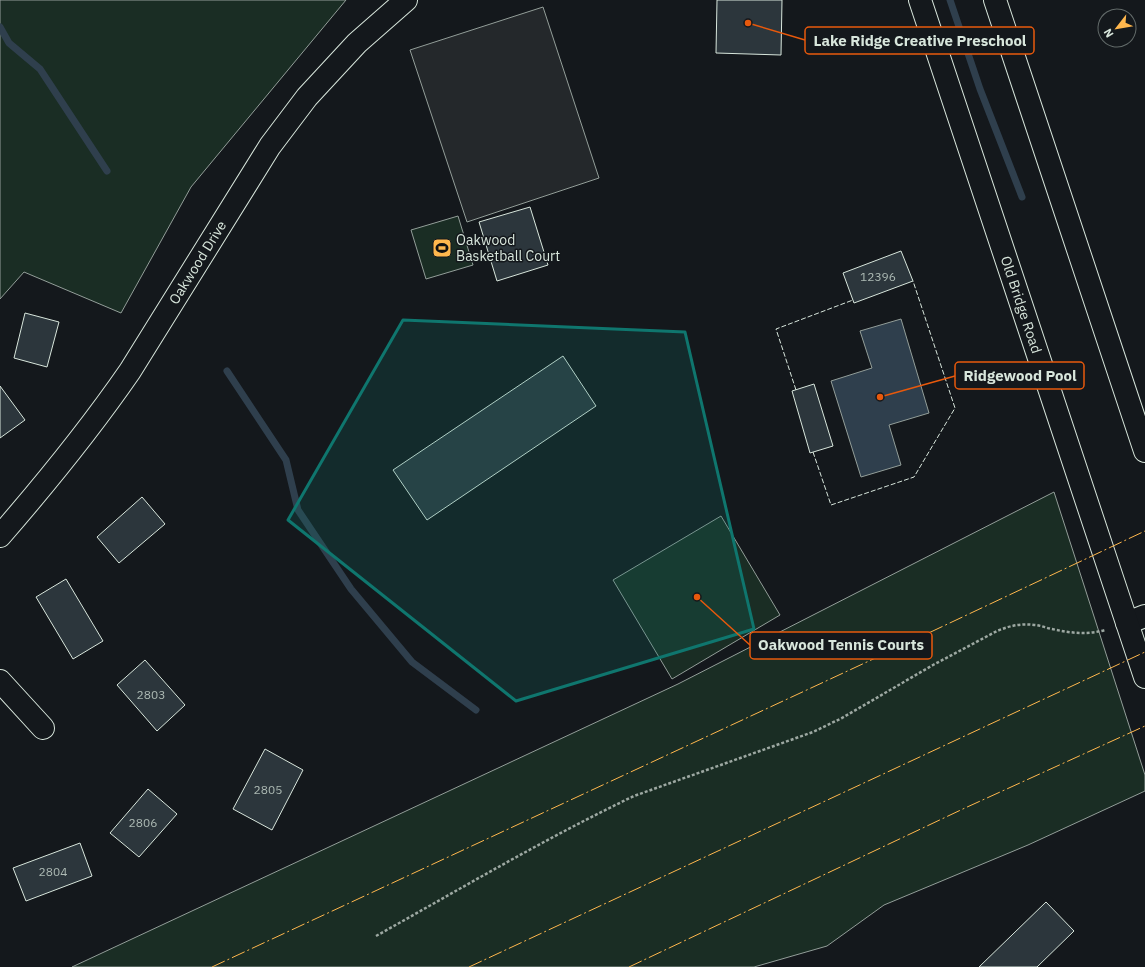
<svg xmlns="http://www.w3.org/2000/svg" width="1145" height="967" viewBox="0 0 1145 967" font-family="'IBM Plex Sans',sans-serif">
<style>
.green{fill:#1a2d24;stroke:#939e99}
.parking{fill:#24282b;stroke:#939e99}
.water{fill:#2f3f4d;stroke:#939e99}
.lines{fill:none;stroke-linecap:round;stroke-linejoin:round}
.stream{stroke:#2f3f4d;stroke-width:7}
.building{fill:#2c363c;stroke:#d8e6dc}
.minor-casing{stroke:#d8e6dc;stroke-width:24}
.major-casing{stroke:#d8e6dc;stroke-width:24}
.path{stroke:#9da8a2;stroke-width:2.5;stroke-dasharray:3 2;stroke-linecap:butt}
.minor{stroke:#14181c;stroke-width:22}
.major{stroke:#14181c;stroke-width:22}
.fence{stroke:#d8e6dc;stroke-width:1;stroke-dasharray:5 2;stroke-linecap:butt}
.power{stroke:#ffb74d;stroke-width:1;stroke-dasharray:14 3 2 3;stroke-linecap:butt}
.marked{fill:#0f766e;fill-opacity:0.2;stroke:#0f766e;stroke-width:3;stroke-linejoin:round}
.labels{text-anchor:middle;stroke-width:3;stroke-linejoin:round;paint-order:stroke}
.number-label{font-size:12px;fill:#adbab4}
.poi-label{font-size:14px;fill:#d8e6dc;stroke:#14181c;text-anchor:start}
.street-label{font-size:14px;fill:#d8e6dc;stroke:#14181c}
.leader{fill:none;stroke:#e8590c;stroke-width:1.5}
.callout-dot{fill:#e8590c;stroke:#14181c;stroke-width:1.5}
.callout{fill:#14181c;stroke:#e8590c;stroke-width:1.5}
.callout-label{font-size:15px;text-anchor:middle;font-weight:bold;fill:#d8e6dc}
</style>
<rect width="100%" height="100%" fill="#14181c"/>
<g class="green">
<polygon points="0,0 346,0 191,187 121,313 24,272 0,299"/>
<polygon points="458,216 473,265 426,279 411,230"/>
<polygon points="1054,492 1145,775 1145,791 1028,845 884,905 827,946 754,967 72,967 678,684"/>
<polygon points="721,516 780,615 672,679 613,580"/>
</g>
<polygon class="parking" points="543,7 599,178 467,222 410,50"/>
<polygon class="water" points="901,319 929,413 889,425 901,465 861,477 831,381 872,368 860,331"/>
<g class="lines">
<g class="stream">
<polyline points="950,0 980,89 1022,197"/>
<polyline points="0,27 9,43 40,69 107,171"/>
<polyline points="227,371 286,460 298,510 351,589 412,662 476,710"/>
</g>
</g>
<g class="building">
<polygon points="717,0 782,0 781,55 716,53"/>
<polygon points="530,207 548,265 497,281 479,222"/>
<polygon points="901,251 913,281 854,303 843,273"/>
<polygon points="25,313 59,322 47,367 14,358"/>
<polygon points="563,356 596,406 427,520 393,470"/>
<polygon points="814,384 833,446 810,453 792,391"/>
<polygon points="0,386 25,420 0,438"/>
<polygon points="142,497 165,524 119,563 97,537"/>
<polygon points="66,579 103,641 73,659 36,597"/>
<polygon points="145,660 185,705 157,731 117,685"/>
<polygon points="265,749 303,770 272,830 233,809"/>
<polygon points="148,789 177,814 139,857 110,833"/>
<polygon points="80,843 92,876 26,901 13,868"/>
<polygon points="1046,902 1074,931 1037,967 979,967"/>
</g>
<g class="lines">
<g class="minor-casing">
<g id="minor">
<path id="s1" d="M 0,536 C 46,483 90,429 130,371 L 270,146 L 307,97 L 357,43 L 406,0"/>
<polyline points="1127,623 1145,616"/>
<polyline points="0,681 43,728"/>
</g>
</g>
<g class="major-casing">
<g id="major">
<path id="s2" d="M 920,0 L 1145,677"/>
<polyline points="995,0 1145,451"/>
</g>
</g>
<path class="path" d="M 376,936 C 462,888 546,838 634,796 L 813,732 L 842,718 L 933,665 L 997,631 C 1009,626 1021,623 1034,625 C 1040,625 1046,628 1052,629 C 1070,633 1087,635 1105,630"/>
<use href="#minor" class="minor"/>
<use href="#major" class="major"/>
<g class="fence">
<polyline points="796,390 776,329 853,300"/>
<polyline points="813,452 831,505 914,477 955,408 913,281"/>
</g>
<g class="power">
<polyline points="212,967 884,654 1145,531"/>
<polyline points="469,967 1145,652"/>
<polyline points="629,967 965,808 1145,726"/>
</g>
</g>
<path class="marked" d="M 403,320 L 685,332 L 754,629 L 516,701 L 288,520 Z"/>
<defs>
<g id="stadium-square" transform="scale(1)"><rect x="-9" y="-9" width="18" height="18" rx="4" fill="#ffb74d" stroke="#14181c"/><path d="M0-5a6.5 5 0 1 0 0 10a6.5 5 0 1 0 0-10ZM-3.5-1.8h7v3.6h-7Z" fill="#111"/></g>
</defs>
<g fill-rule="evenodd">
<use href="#stadium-square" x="442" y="248"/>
</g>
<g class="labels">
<g class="number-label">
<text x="878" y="281">12396</text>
<text x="151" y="699">2803</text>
<text x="268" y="794">2805</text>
<text x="143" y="827">2806</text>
<text x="53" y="876">2804</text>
</g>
<g class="poi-label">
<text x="456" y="245">Oakwood<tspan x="456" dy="16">Basketball Court</tspan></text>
</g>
<g class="street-label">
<text dy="5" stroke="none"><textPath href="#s1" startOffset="338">Oakwood Drive</textPath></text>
<text dy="5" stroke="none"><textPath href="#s2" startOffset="321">Old Bridge Road</textPath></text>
</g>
</g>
<path class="leader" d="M748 23L805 40M880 397L955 376M697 597L750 645"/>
<g class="callout-dot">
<circle cx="748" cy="23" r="4"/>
<circle cx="880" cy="397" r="4"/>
<circle cx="697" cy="597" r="4"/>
</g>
<g class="callout">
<rect x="805" y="27" width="229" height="27" rx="4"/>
<rect x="955" y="362" width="129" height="27" rx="4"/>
<rect x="750" y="632" width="182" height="27" rx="4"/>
</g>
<g class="callout-label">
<text x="920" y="46">Lake Ridge Creative Preschool</text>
<text x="1020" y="381">Ridgewood Pool</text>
<text x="841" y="650">Oakwood Tennis Courts</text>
</g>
<g transform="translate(1117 28) rotate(239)"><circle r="19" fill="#14181c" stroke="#626a69"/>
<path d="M0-3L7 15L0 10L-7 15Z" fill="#ffb74d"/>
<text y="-6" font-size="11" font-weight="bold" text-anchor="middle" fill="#d8e6dc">N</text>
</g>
</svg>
